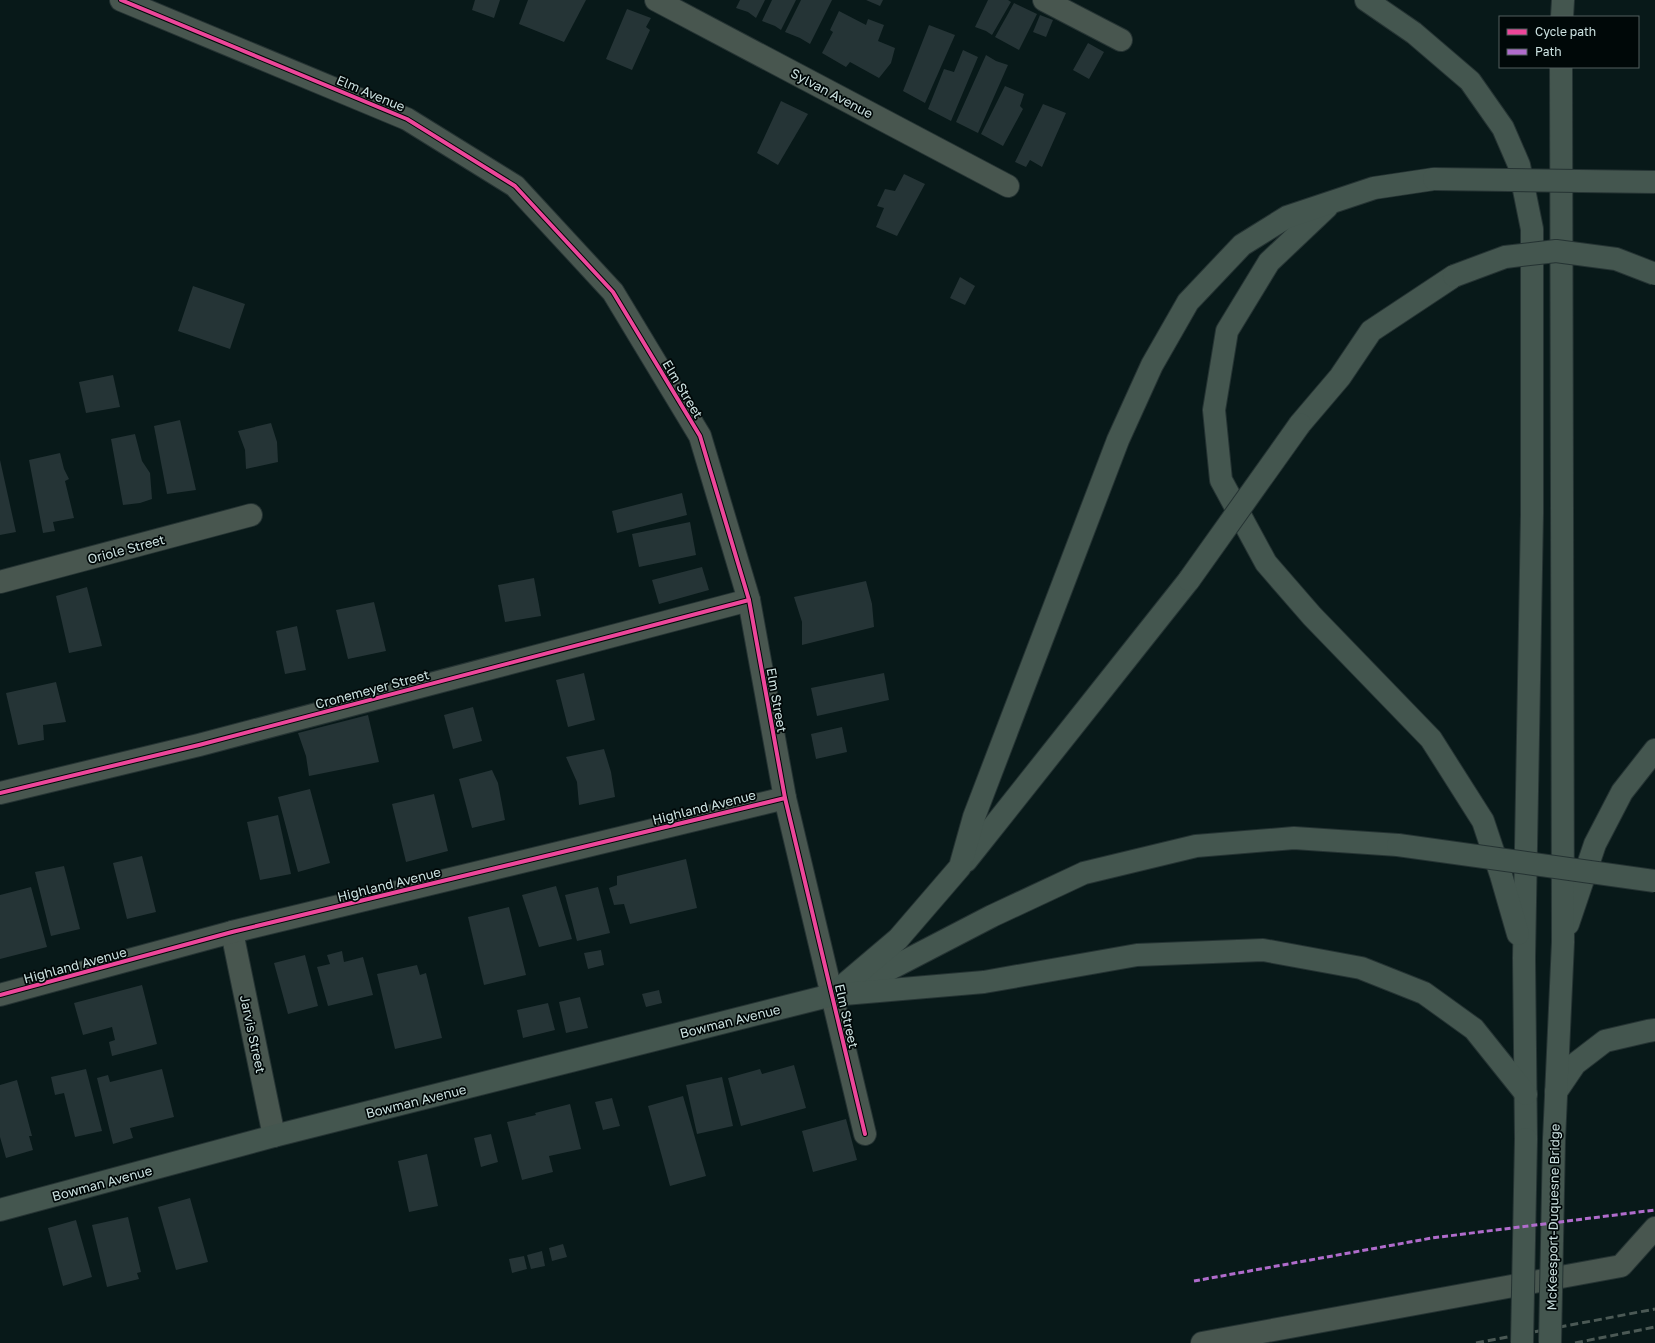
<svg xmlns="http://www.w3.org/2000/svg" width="1655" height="1343" viewBox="0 0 1655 1343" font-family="'Golos Text',sans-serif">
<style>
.building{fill:#253436}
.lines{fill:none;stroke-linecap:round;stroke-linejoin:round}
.minor-casing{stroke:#253333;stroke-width:24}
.major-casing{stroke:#253333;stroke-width:24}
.minor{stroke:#48564f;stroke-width:22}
.major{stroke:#44564f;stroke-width:22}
.rail{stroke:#4b5955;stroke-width:3;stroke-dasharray:8 4;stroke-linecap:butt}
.major-bridge-casing{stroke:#253333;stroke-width:24;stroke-linecap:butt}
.major-bridge{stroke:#44564f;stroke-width:22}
.quiet{stroke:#b06ccc;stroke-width:3;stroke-dasharray:6 3;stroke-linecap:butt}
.cycleway-casing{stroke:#000808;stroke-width:6}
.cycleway{stroke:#ed469a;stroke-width:4}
.labels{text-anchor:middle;stroke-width:3.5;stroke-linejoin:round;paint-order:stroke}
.street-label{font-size:13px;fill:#cce2e1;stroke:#000808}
</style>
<rect width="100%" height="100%" fill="#081919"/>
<g class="building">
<polygon points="475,0 500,0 494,18 472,10"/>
<polygon points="528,0 586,0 564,42 519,24"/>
<polygon points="740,0 765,0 756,18 748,12 736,8"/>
<polygon points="772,0 796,0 781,30 775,26 762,21"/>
<polygon points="801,0 832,0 810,44 800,38 785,32"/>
<polygon points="866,0 883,0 880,6"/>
<polygon points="988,0 1008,0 1011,2 992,35 986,31 975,27"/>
<polygon points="1014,3 1037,14 1019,50 995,37"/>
<polygon points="627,9 651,18 646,27 650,30 632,70 606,59"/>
<polygon points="839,11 866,25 868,19 884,25 878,41 895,48 891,63 879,78 850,62 846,67 822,53 833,32 830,30"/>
<polygon points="1040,15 1053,20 1046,37 1033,32"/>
<polygon points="929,25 955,35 925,103 903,91"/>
<polygon points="1088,43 1104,52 1089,79 1073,70"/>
<polygon points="963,50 978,57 951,121 928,109 944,69 954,72"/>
<polygon points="986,55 996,61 1008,65 978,133 956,122"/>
<polygon points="1005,86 1024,94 1020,106 1023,109 1003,146 981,134"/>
<polygon points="781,101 808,114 778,165 757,153"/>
<polygon points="1043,104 1066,113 1042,167 1030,160 1026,167 1015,162"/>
<polygon points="904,174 925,184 897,236 876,227 884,208 877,206 885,189 895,191"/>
<polygon points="960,277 975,286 965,305 950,298"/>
<polygon points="193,286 245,304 230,349 178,331"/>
<polygon points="113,375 120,407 86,413 79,382"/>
<polygon points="180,420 196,490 167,494 154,426"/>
<polygon points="271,423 277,442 278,462 246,469 245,450 238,431"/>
<polygon points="135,434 142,461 150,473 152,499 140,503 123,505 111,439"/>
<polygon points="60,453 64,469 69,479 65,481 74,518 53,522 55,531 43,533 29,460"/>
<polygon points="0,460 16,532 0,535"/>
<polygon points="682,493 687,515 617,533 612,511"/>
<polygon points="690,522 696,555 639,567 632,534"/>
<polygon points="702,567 709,590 659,604 652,580"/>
<polygon points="534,578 541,616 505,622 498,585"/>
<polygon points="866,581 872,604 874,627 802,645 802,622 794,597"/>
<polygon points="87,587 102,646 69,653 56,596"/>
<polygon points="374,602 386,651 348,659 336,610"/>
<polygon points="297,626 306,670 285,674 276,631"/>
<polygon points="584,673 595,720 568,727 556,680"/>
<polygon points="884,673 889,700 817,716 811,688"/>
<polygon points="56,682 66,722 43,725 44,740 18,745 6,693"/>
<polygon points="473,707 482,741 453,749 444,715"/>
<polygon points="368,715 379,762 309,776 306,756 298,733"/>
<polygon points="842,727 847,752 816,759 811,734"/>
<polygon points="604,749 611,772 615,797 579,805 577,782 566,757"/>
<polygon points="492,770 498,783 505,820 472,828 459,779"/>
<polygon points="310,789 330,863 298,872 278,797"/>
<polygon points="434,794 448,851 406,862 392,804"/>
<polygon points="278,815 291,874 260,880 247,822"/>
<polygon points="142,856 156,912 127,919 113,863"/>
<polygon points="686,859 697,908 630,924 624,904 614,905 609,888 617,885 617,876"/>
<polygon points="64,866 80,929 51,936 35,872"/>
<polygon points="556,886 572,939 539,947 522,895"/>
<polygon points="31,887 47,947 0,959 0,895"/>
<polygon points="598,887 610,933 577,941 565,895"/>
<polygon points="509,907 526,975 484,985 468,917"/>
<polygon points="601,950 604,965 588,969 584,953"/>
<polygon points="342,951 344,962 363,957 373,995 328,1006 317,967 330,964 327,955"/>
<polygon points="305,955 318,1006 288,1014 274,963"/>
<polygon points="417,965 420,975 426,973 442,1038 395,1049 377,974"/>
<polygon points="142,985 157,1044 112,1056 109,1042 115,1040 112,1027 83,1035 74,1003"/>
<polygon points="659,990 662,1003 646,1007 642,994"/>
<polygon points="580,997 588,1028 566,1033 559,1002"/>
<polygon points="548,1003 555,1030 523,1038 517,1010"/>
<polygon points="794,1065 806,1108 741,1126 728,1078 760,1069 762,1074"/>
<polygon points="86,1069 102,1131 75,1137 64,1093 55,1095 51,1077"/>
<polygon points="162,1069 174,1117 130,1128 133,1138 113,1144 97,1078 108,1075 110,1082"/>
<polygon points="722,1077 733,1126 697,1134 686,1085"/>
<polygon points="17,1080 32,1136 29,1136 33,1150 6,1158 0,1137 0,1085"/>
<polygon points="683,1096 706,1176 670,1186 648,1106"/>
<polygon points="612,1098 620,1126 603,1130 595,1102"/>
<polygon points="570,1104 581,1149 549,1156 553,1172 522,1180 507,1122 536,1115 535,1113"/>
<polygon points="846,1119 857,1160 813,1172 802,1131"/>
<polygon points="491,1134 498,1162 481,1167 474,1138"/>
<polygon points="427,1154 438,1206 409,1212 398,1161"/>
<polygon points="190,1198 208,1262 176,1270 158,1207"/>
<polygon points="128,1217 141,1272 137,1273 139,1279 107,1287 92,1225"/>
<polygon points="76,1220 92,1277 63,1286 48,1228"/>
<polygon points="563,1244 567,1257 552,1261 549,1248"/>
<polygon points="542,1251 545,1266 531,1269 527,1255"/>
<polygon points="524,1256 527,1269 512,1273 509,1259"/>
</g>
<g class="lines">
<g class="minor-casing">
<g id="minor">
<polyline points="121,0 407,119 515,186 613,292 700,436 749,600 785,798 865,1134"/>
<polyline points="656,0 1008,186"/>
<polyline points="1044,0 1121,40"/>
<polyline points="0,582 251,515"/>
<polyline points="0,793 199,745 749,600"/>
<polyline points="232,932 274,1136"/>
<polyline points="0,995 232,932 785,798"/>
<polyline points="1202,1343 1621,1266 1655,1228"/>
</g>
</g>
<g class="major-casing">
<g id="major">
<polyline points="1366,0 1414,33 1470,81 1503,128 1519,165 1532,229 1532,514 1524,958 1526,1139"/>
<polyline points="1562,17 1563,0"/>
<polyline points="1327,207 1269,262 1227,331 1214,410 1221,480 1266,563 1312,616 1431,739 1483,821 1501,875 1518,934"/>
<polyline points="1300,424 1340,377 1371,331 1454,276"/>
<polyline points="966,861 1189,580"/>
<polyline points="1568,924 1595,844 1622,792 1655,750"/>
<polyline points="855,984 886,971 992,916 1084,873 1196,846 1294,838 1398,845"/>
<polyline points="832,995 898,939 960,867 974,817 1118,440 1152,365 1188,302 1242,245 1287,217 1374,188 1434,179"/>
<polyline points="1556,1092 1575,1064 1605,1041 1648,1031 1655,1030"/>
<polyline points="1554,1140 1563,942 1561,67"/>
<polyline points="0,1210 274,1136 832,995 984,982 1137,955 1263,950 1361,968 1424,993 1474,1029 1526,1094"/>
</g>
</g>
<use href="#minor" class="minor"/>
<use href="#major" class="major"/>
<g class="rail">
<polyline points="1476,1343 1655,1309"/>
<polyline points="1575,1343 1655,1327"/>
</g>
<g class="major-bridge-casing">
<g id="major-bridge">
<polyline points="1434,179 1655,182"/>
<polyline points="1454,276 1505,257 1556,251 1616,259 1655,274"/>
<polyline points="1189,580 1300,424"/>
<polyline points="1398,845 1655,881"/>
<polyline points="1522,1343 1526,1139"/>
<polyline points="1550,1343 1554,1140"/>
</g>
</g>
<use href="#major-bridge" class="major-bridge"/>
<polyline class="quiet" points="1194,1281 1432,1238 1655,1210"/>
<g class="cycleway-casing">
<g id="cycleway">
<polyline points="121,0 407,119 515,186 613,292 700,436 749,600 785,798 865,1134"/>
<polyline points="0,793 199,745 749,600"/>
<polyline points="0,995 232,932 785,798"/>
</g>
</g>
<use href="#cycleway" class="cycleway"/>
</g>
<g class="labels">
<g class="street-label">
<text transform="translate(371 93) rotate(23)" y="5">Elm Avenue</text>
<text transform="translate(832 93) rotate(28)" y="5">Sylvan Avenue</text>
<text transform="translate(683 389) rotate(59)" y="5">Elm Street</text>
<text transform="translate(126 549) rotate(-15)" y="5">Oriole Street</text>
<text transform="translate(372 689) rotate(-15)" y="5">Cronemeyer Street</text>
<text transform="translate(777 700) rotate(80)" y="5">Elm Street</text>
<text transform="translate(704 807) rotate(-14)" y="5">Highland Avenue</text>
<text transform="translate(389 884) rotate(-14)" y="5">Highland Avenue</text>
<text transform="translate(75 965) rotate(-15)" y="5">Highland Avenue</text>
<text transform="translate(847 1016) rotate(77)" y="5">Elm Street</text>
<text transform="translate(730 1021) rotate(-14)" y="5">Bowman Avenue</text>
<text transform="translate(253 1034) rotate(78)" y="5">Jarvis Street</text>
<text transform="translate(416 1101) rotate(-14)" y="5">Bowman Avenue</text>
<text transform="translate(102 1183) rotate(-15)" y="5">Bowman Avenue</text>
<text transform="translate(1553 1217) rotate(-89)" y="5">McKeesport-Duquesne Bridge</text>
</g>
</g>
<rect x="1499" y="16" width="140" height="52" fill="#000808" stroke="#525f5f"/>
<rect x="1507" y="29" width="20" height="6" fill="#ed469a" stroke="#525f5f"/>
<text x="1535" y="36" font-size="12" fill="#cce2e1">Cycle path</text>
<rect x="1507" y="49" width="20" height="6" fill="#b06ccc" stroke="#525f5f"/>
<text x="1535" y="56" font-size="12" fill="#cce2e1">Path</text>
</svg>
